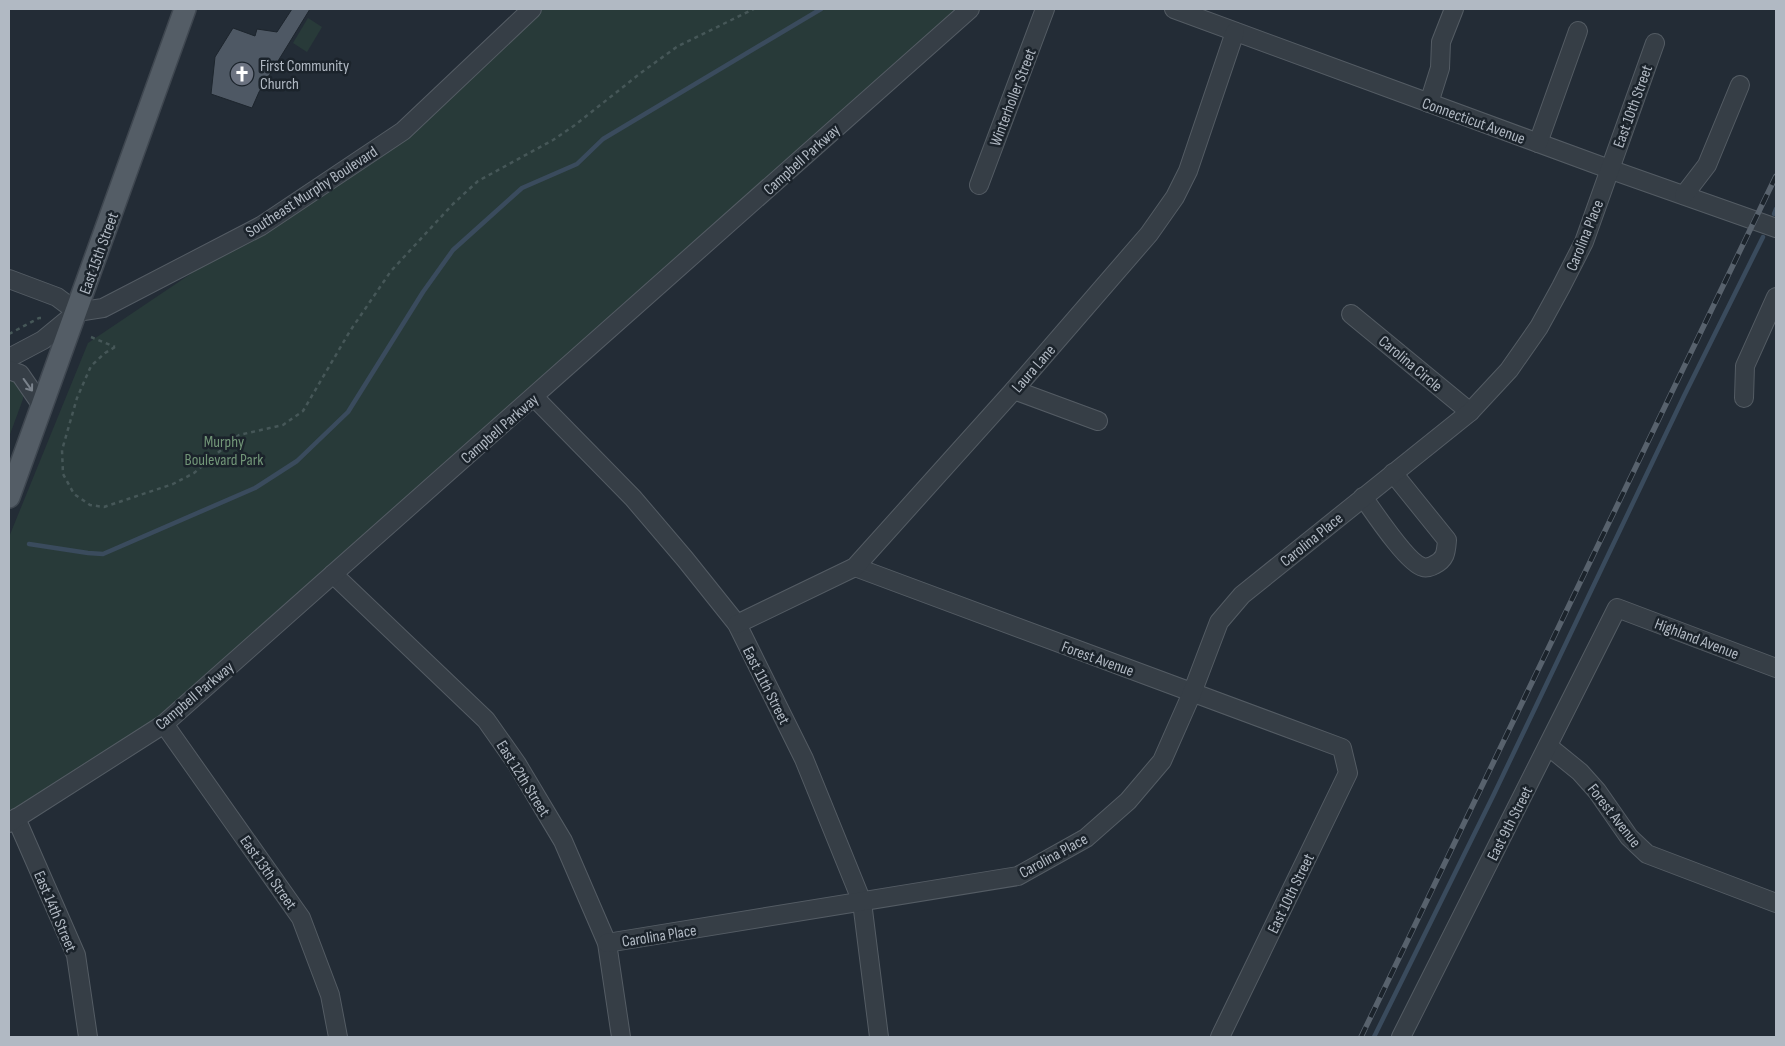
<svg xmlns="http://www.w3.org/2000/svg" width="1785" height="1046" viewBox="0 0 1785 1046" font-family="'Sofia Sans Condensed',sans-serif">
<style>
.green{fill:#283a39}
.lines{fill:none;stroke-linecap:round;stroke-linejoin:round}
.stream{stroke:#3a4b5d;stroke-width:4.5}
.building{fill:#4e5864;stroke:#1d252d}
.minor-casing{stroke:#545c64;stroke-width:20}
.major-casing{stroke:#3f4750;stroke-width:24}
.path{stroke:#465758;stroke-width:2.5;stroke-dasharray:4 4;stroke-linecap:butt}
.minor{stroke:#363e46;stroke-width:18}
.major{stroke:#545d66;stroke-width:21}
.rail-casing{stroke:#58626d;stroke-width:5.5}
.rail{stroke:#1b232b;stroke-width:4;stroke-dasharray:11;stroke-linecap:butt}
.oneway{stroke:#7a828b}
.labels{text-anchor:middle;stroke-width:5;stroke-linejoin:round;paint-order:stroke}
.poi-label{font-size:16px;fill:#b1b9c3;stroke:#1b232b;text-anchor:start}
.street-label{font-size:16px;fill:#b1b9c3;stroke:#1b232b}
.park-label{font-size:16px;fill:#729678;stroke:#1b232b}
</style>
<rect width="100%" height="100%" fill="#232c36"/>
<g class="green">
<polygon points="532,9 970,9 164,724 9,823 9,537 88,343 403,131"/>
<polygon points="308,18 322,27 307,52 293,43"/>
<polygon points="9,376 17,379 23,392 23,399 9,437"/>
</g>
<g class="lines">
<g class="stream">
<polyline points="1774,214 1776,209"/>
<polyline points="29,544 88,553 103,554 255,488 297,461 348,412 423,292 453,250 522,188 577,164 603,139 821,9"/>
<polyline points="1374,1037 1494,794 1684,396 1763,237"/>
</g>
</g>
<polygon class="building" points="292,9 310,9 259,92 252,108 211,94 215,57 233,28 255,36 257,29 277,32"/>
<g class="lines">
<g class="minor-casing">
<g id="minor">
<polyline points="1174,9 1609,169 1776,228"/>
<polyline points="1429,103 1440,68 1441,42 1454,9"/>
<polyline points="1538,143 1578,31"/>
<polyline points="979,185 1045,9"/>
<polyline points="1684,195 1707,165 1740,85"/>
<polyline points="9,279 57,297 77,312"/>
<polyline points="1351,314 1470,412"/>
<polyline points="9,358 43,340 77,312 103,308 261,226 403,131 532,9"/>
<polyline points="9,370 20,374 42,406"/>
<polyline points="1014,390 1098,421"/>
<polyline points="534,397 633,498 685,559 737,624 804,759 862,902 879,1037"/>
<polyline points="1744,398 1745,366 1776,297"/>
<path d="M 1363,497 C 1373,511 1408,564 1423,567 C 1426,568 1431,567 1434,565 C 1446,559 1446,552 1447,540 L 1393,473"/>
<polyline points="855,567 1342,748 1348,773 1220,1037"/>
<polyline points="333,574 486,720 517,764 563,841 607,943 621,1037"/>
<polyline points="737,624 855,567 1014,390 1149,234 1175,197 1188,171 1235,32"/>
<polyline points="164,724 301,918 330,995 338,1037"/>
<polyline points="1548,746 1580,772 1597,791 1629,837 1647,854 1776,903"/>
<polyline points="16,818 76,955 88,1037"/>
<polyline points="9,823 164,724 970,9"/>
<polyline points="607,943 1018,876 1086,838 1128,801 1162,761 1192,693 1219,622 1242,595 1470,412 1509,370 1539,327 1561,287 1584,242 1655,43"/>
<polyline points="1401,1037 1617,608 1776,668"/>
</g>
</g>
<g class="major-casing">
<polyline id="major" points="9,497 185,9"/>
</g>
<g class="path">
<polyline points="9,334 39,318 43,318"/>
<polyline points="91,337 115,347"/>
<polyline points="115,347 105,353 91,366 77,398 62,450 63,474 74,494 90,505 104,507 173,484 194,473 239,435 283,425 303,411 350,331 391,271 453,204 478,181 553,140 575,125 642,72 678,46 754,9"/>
</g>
<use href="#minor" class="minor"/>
<use href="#major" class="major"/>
<g class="rail-casing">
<polyline id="rail" points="1361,1037 1776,176"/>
</g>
<use href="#rail" class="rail"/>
</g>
<defs><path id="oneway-shaft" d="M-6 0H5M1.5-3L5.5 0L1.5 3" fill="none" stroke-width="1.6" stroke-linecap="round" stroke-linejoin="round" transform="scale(1.25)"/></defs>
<use class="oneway" href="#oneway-shaft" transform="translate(28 385) rotate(54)"/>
<defs>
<g id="church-disc" transform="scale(1.25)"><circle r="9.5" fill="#6b7280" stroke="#1b232b"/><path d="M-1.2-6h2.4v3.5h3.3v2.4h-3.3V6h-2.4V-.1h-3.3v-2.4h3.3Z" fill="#fff"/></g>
</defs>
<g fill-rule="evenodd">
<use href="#church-disc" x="242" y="74"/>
</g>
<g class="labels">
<g class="poi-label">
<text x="260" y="71">First Community<tspan x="260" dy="18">Church</tspan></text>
</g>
<g class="street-label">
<text transform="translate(1012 97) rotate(-69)" y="6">Winterholler Street</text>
<text transform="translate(1632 106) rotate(-70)" y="6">East 10th Street</text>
<text transform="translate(1474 120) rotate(20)" y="6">Connecticut Avenue</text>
<text transform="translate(801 159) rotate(-42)" y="6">Campbell Parkway</text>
<text transform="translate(311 191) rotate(-33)" y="6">Southeast Murphy Boulevard</text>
<text transform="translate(1584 235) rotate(-68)" y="6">Carolina Place</text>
<text transform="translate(98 253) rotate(-70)" y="6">East 15th Street</text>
<text transform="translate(1411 363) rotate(40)" y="6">Carolina Circle</text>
<text transform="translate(1033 368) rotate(-49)" y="6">Laura Lane</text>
<text transform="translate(499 428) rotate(-41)" y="6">Campbell Parkway</text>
<text transform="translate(1311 539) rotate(-39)" y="6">Carolina Place</text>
<text transform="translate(1697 638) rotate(21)" y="6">Highland Avenue</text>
<text transform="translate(1098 658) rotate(20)" y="6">Forest Avenue</text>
<text transform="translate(767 685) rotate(63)" y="6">East 11th Street</text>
<text transform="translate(194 695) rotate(-40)" y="6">Campbell Parkway</text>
<text transform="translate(524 778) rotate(58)" y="6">East 12th Street</text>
<text transform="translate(1615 815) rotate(52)" y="6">Forest Avenue</text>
<text transform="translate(1509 823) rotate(-63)" y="6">East 9th Street</text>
<text transform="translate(1053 855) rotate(-29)" y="6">Carolina Place</text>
<text transform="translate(269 872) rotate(55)" y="6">East 13th Street</text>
<text transform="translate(1290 893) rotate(-64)" y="6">East 10th Street</text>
<text transform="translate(56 911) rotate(67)" y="6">East 14th Street</text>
<text transform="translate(659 935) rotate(-9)" y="6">Carolina Place</text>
</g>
<g class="park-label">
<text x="224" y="447">Murphy<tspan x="224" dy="18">Boulevard Park</tspan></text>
</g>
</g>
<rect width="1785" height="1046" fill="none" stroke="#b1b9c3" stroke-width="20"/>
</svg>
